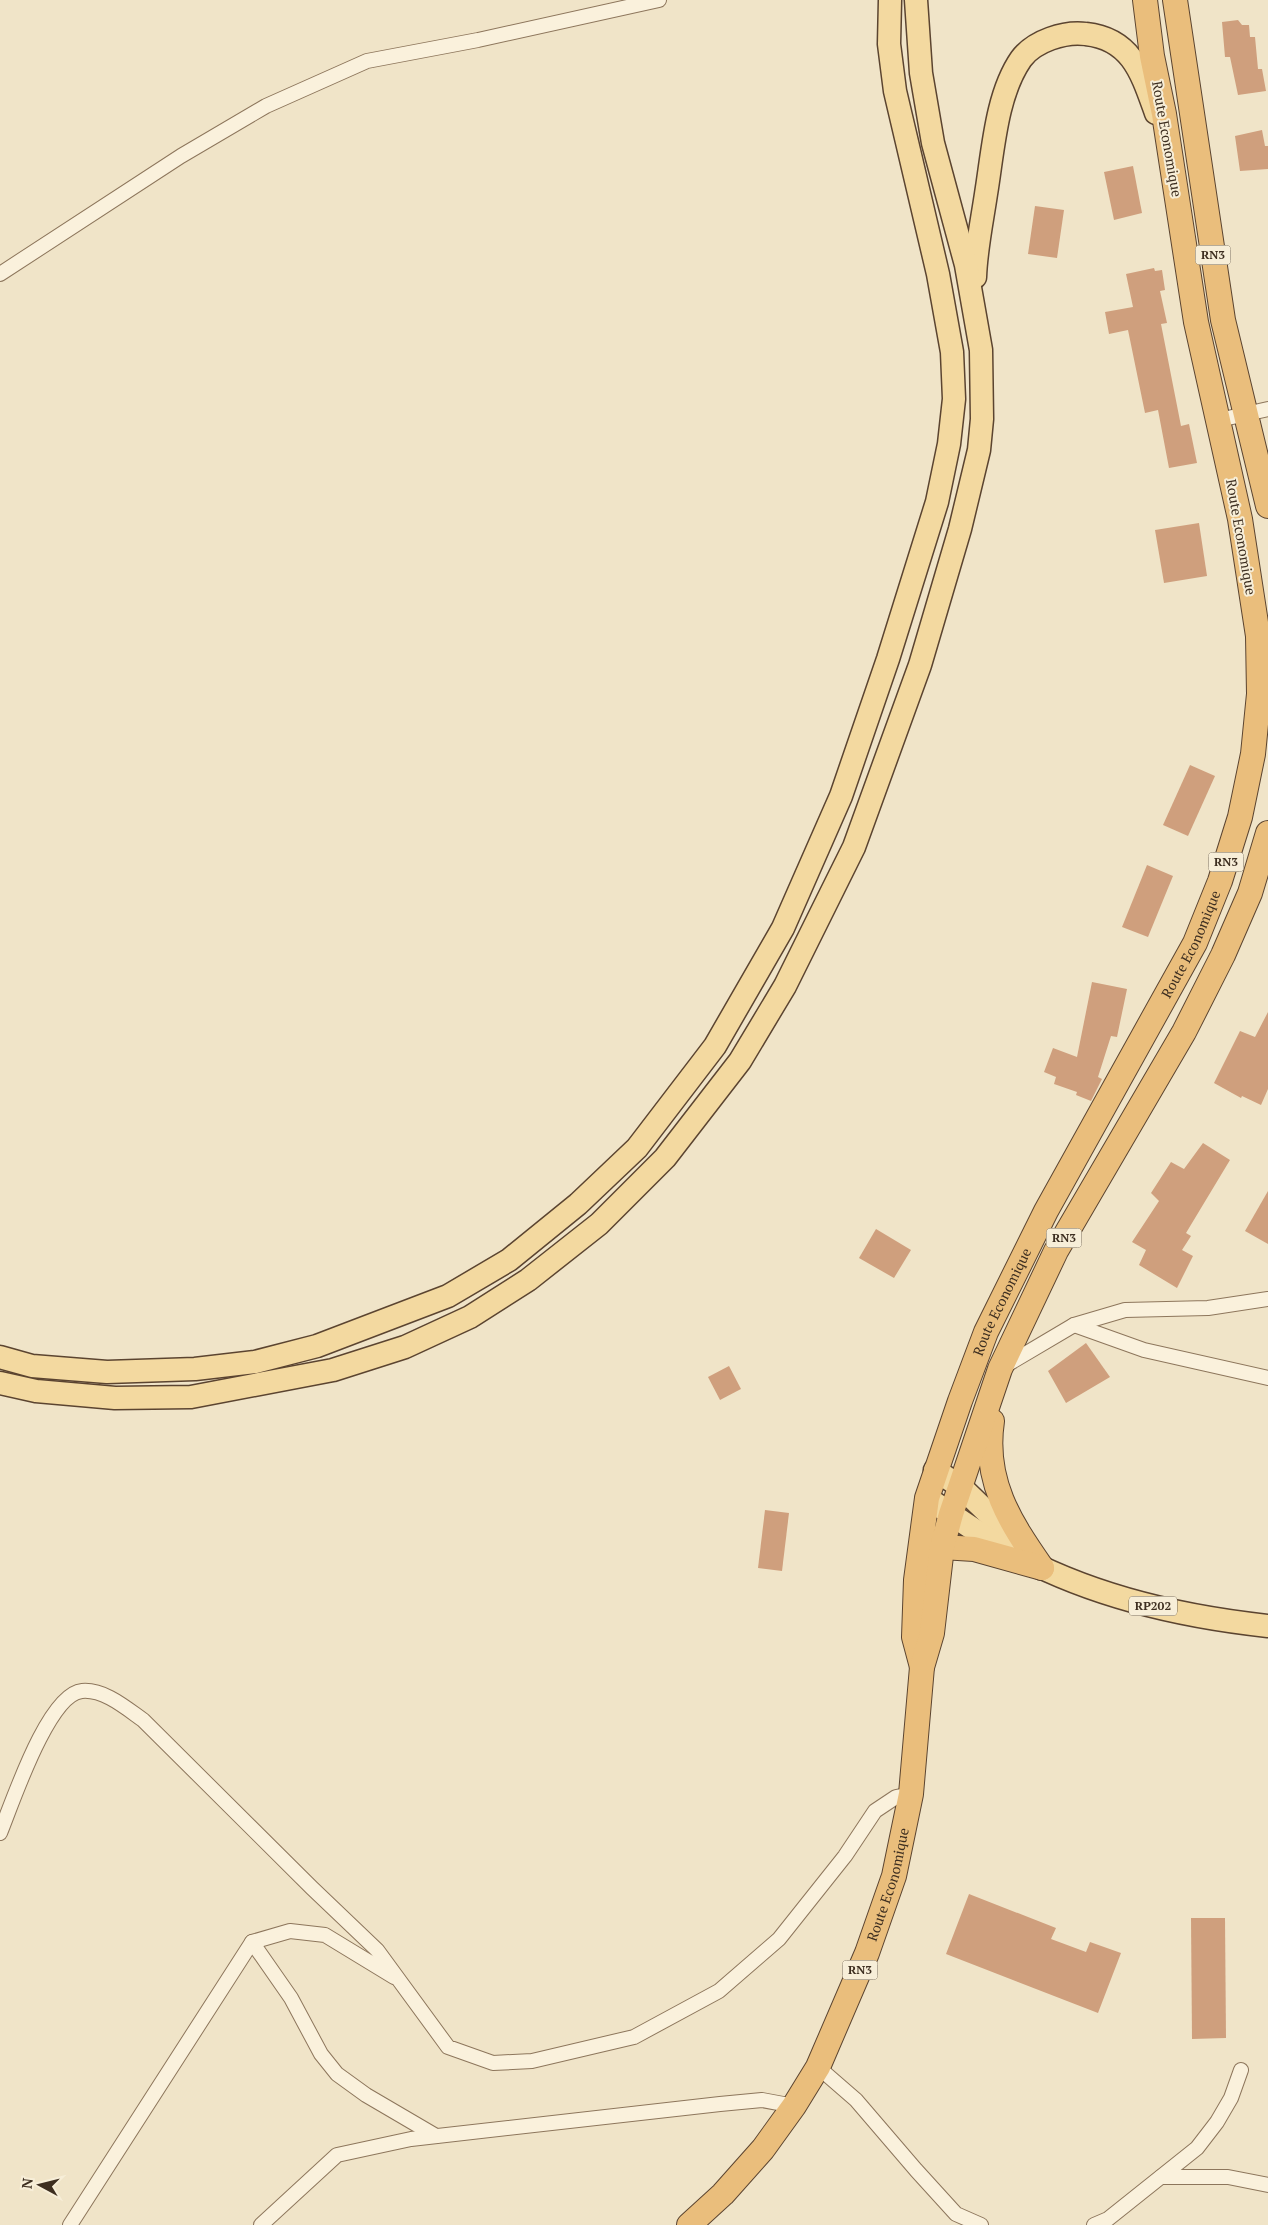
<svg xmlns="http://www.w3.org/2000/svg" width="1268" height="2225" viewBox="0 0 1268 2225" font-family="'PT Serif',serif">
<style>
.building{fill:#cf9f7d}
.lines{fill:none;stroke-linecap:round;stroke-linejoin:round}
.minor-casing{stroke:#8d765c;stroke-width:16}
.primary-casing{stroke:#5b4430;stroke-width:25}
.trunk-casing{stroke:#5b4430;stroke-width:26}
.minor{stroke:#faf1dc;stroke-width:14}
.primary{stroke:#f3d9a0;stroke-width:22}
.trunk{stroke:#eabe7c;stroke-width:24}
.labels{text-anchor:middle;stroke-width:4;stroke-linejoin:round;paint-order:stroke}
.shield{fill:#f7eed8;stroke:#756857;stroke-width:1}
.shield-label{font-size:12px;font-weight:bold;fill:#3d2e20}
.street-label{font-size:14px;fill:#3d2e20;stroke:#f7eed8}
</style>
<rect width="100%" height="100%" fill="#f0e4c8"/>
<g class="building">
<polygon points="1238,20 1242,25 1249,25 1250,37 1255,37 1258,69 1262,69 1266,91 1238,95 1230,57 1225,57 1222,22"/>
<polygon points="1262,130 1265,146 1268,146 1268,169 1240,171 1235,136"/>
<polygon points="1133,166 1142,213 1114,220 1104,172"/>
<polygon points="1035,206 1064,210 1057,258 1028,254"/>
<polygon points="1154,268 1155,271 1162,270 1165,290 1160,291 1167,323 1161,324 1181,426 1189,424 1197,463 1169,468 1158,410 1145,413 1128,330 1109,334 1105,312 1133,307 1126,274"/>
<polygon points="1199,523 1207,576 1164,583 1155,530"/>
<polygon points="1190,765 1215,776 1188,836 1163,825"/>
<polygon points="1147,865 1173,876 1148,937 1122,927"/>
<polygon points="1092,982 1127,989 1117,1037 1111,1036 1098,1077 1102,1079 1091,1101 1076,1095 1077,1092 1054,1084 1056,1077 1044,1072 1053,1048 1077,1057"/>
<polygon points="1268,1012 1268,1089 1261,1105 1242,1096 1241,1098 1214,1083 1240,1031 1255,1037"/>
<polygon points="1203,1143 1230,1160 1186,1233 1191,1236 1182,1250 1193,1256 1177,1288 1139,1265 1146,1250 1132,1242 1159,1201 1151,1193 1171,1162 1184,1169"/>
<polygon points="1268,1191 1268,1244 1245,1231"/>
<polygon points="876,1229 911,1250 894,1278 859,1258"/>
<polygon points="1086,1343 1110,1377 1066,1403 1048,1371"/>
<polygon points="729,1366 741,1389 720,1400 708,1377"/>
<polygon points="765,1510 789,1513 782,1571 758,1568"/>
<polygon points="969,1894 1056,1928 1051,1939 1086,1952 1090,1942 1121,1953 1098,2013 946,1954"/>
<polygon points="1191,1918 1225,1918 1226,2038 1192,2039"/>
</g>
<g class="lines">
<g class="minor-casing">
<g id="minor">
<polyline points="0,274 181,156 266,106 367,61 478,40 659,0"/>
<polyline points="1219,420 1268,409"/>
<polyline points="1074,1325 1144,1350 1268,1378"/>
<polyline points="1003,1367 1074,1325 1125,1310 1208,1308 1268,1299"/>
<path d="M 0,1833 C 12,1804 48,1694 82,1691 C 104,1689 126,1708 143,1720 L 312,1888 L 377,1950 L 448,2047 L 493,2063 L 532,2061 L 634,2037 L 719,1991 L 779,1939 L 845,1856 L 875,1811 L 896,1797 L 911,1794"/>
<polyline points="252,1942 291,1998 321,2054 337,2074 366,2095 436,2136"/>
<polyline points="818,2067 856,2100 916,2170 956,2214 981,2225"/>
<polyline points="1161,2177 1228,2177 1268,2185"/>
<polyline points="70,2225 252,1942 290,1931 325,1935 394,1977"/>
<polyline points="261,2225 337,2155 411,2139 720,2104 762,2100 794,2106"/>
<polyline points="1094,2225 1108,2219 1197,2148 1217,2122 1231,2098 1241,2070"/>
</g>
</g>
<g class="primary-casing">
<g id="primary">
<path d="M 975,277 C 976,249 982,221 986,194 C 993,152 996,95 1021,59 C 1034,41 1065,31 1086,34 C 1132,39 1142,74 1156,113"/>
<polyline points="0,1357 32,1366 107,1372 195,1369 255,1362 317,1346 448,1296 509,1260 578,1204 637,1148 715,1046 783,928 841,796 888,659 937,502 949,444 954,399 952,352 938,274 895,91 889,44 890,0"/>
<polyline points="0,1383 36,1391 115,1398 191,1397 333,1370 405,1347 470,1317 528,1280 599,1224 665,1158 740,1061 785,986 854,847 920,665 960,529 979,450 982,419 981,350 966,265 933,143 921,73 916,0"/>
<polyline points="935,1470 961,1487 1020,1544"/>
<path d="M 927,1498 C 950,1513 973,1530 997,1544 C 1078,1593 1174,1616 1268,1626"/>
</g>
</g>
<g class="trunk-casing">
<g id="trunk">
<polyline points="1175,0 1223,320 1268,506"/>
<path d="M 992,1421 C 983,1481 1010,1522 1042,1568"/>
<polyline points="942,1547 974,1549 1042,1568"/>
<path id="s1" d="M 922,1667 L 914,1637 L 916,1580 L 927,1498 L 960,1401 L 986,1332 L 1046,1211 L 1195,943 L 1220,881 L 1240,817 L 1253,754 L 1259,694 L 1258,636 L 1240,519 L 1196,322 L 1164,114 L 1152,56 L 1145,0"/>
<path id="s2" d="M 689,2225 L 723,2194 L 763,2149 L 794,2106 L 818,2067 L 867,1953 L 894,1876 L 911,1794 L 922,1667 L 932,1633 L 942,1547 L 951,1514 L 1000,1369 L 1056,1251 L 1184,1032 L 1223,955 L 1250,893 L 1268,833"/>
</g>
</g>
<use href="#minor" class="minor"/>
<use href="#primary" class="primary"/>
<use href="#trunk" class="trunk"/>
</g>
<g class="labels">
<g class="shield">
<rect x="1195.5" y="245.5" width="35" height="19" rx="4"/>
<rect x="1208.5" y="852.5" width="35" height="19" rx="4"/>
<rect x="1046.5" y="1228.5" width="35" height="19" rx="4"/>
<rect x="1129" y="1596.5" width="48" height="19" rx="4"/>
<rect x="842.5" y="1960.5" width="35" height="19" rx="4"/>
</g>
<g class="shield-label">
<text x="1213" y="259">RN3</text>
<text x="1226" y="866">RN3</text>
<text x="1064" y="1242">RN3</text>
<text x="1153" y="1610">RP202</text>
<text x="860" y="1974">RN3</text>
</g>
<g class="street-label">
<text transform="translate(1167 139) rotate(80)" y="5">Route Economique</text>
<text transform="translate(1241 537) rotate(80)" y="5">Route Economique</text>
<text dy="5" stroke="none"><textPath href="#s1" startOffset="786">Route Economique</textPath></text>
<text dy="5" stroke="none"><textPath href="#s1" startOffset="381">Route Economique</textPath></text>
<text dy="5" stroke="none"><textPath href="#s2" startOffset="401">Route Economique</textPath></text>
</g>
</g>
<g transform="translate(40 2185) rotate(277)" stroke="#f7eed8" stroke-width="4" paint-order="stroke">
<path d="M0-4L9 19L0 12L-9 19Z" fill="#3d2e20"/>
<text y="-8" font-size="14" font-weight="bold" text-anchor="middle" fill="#3d2e20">N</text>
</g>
</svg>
